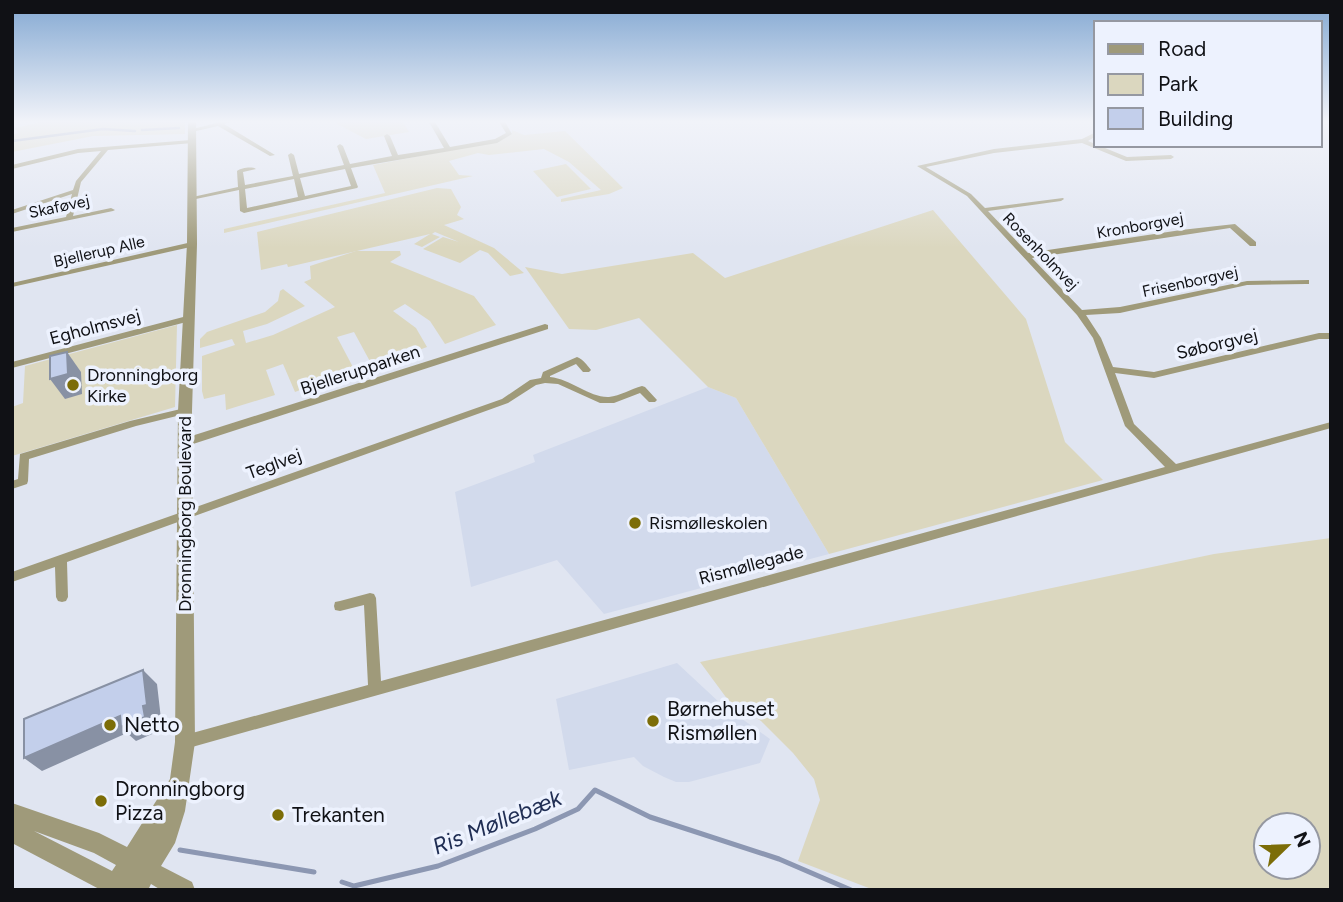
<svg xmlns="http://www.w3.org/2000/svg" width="1343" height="902" viewBox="0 0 1343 902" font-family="Figtree,sans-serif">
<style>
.built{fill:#d2daec}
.green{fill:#dbd7bf;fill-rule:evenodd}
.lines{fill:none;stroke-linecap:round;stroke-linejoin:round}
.stream-far1{stroke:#8c97b2;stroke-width:2.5}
.stream{stroke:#8c97b2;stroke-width:5}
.minor{fill:#9f9a7a;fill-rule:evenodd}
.tertiary{fill:#9f9a7a;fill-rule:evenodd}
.shaded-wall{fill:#8891a4}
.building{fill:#c3cfeb;stroke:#8891a4;stroke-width:2}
.poi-dot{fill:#7c6d08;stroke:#edf2fe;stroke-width:2.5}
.labels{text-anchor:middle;stroke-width:7;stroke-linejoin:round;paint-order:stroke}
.far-street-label{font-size:16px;fill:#101115;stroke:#edf2fe}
.street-label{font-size:18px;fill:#101115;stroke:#edf2fe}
.poi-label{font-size:18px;fill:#101115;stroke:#edf2fe;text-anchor:start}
.near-poi-label{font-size:21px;fill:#101115;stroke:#edf2fe;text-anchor:start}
.near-water-label{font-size:23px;font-style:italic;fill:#202e54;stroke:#edf2fe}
</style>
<rect width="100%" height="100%" fill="#e0e5f1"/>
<g class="built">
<polygon points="708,387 736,398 829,554 604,614 557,560 471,587 455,492 535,462 533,455"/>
<polygon points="677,663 720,703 770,739 760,763 689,782 676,782 664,777 643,766 634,757 569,770 556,699"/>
</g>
<g class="green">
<polygon points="42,122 185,122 185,134 93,136 12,152 12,135 18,133 15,128"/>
<polygon points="339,122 403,122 409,132 366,139 337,124"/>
<polygon points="512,130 524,135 565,131 623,188 609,194 561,202 561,199 601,190 569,162 544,149 489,155 478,153 449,161 459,175 473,176 224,233 224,229 385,193 373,165 499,141 512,134"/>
<polygon points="566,164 591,189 557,197 533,171"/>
<polygon points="437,188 451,189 461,207 457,215 464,219 444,225 494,248 524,273 510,276 488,253 480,250 460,263 423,249 443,237 459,242 435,232 432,234 440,237 422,247 414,244 430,234 288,267 287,264 261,270 257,232"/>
<polygon points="933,210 1026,319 1065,442 1103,480 829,554 736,398 708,387 639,318 596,330 569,329 525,267 562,274 693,253 725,278"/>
<polygon points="356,251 400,251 401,255 390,262 474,296 496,325 445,344 430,321 405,304 393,311 416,328 427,347 373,367 354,332 337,337 354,369 295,392 283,364 266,370 275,395 226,410 225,394 204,399 202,391 202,356 235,345 232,339 200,348 200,339 207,332 265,312 278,301 280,291 283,289 305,306 267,324 243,331 246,343 273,335 335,307 304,282 311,279 310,266"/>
<polygon points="177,325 175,407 12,456 12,407 23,403 25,366"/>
<path d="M 1331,538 L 1331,890 L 874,890 L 798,861 L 820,800 L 814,779 L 793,753 L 761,721 L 728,700 L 700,662 L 1214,554 ZM 1266,825 L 1308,825 L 1308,867 L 1266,867 Z"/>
</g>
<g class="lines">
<g class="stream-far1">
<polyline points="142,130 179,128"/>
<polyline points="12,141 103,129 135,131"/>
</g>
<g class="stream">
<polyline points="180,850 314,872"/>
<polyline points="342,882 354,886 438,866 535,829 578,809 595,790 650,817 779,859 851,890"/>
</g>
<g class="minor">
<polygon points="220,122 229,122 224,124 275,155 270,156 218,126 192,132 189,130"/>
<path d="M 429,122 L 435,122 L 450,147 L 495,139 L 506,133 L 499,122 L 505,122 L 512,134 L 497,143 L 351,168 L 358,187 L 357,188 L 244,213 L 240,211 L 239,190 L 191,200 L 188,198 L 238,187 L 237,171 C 241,168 252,166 256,169 L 243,172 L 245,185 L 293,176 L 288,155 L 291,153 L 294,155 L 299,174 L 344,165 L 337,146 L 340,144 L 343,146 L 350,164 L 392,156 L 384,136 L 387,134 L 390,136 L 398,155 L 444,148 ZM 345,169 L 351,186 L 305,196 L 300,178 ZM 294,179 L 298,197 L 247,208 L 245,189 Z"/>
<polygon points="1096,132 1096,136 1088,141 1127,157 1171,155 1174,157 1171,159 1126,161 1082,143 994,153 926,167 971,194 985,208 1063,198 1064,199 1061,201 988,211 1028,253 1181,230 1235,224 1256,242 1256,246 1250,246 1230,228 1032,258 1082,310 1120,307 1247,281 1309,280 1309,284 1306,284 1247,285 1120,313 1086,315 1101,338 1113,367 1154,372 1319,333 1331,333 1331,339 1319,339 1154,378 1115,373 1134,424 1176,464 1331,422 1331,428 185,749 180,747 178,742 180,737 185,735 368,685 364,605 340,611 335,610 334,606 335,602 340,601 370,593 374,594 376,598 381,681 1165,467 1125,426 1093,338 1077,315 967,196 917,166 994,149 1082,139"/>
<polygon points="191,140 193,141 193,143 108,150 81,182 73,216 111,208 115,210 113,211 12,232 12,228 66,217 72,194 12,214 12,210 73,190 76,181 101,151 78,153 12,169 12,165 78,149"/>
<polygon points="192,242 196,244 195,246 12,287 12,283"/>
<polygon points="187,316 191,319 190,321 12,368 12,362"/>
<polygon points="545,324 548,325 548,329 190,445 186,446 181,442 182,439"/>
<path d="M 577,357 C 583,359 587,365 591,370 L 589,372 L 583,372 L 576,364 L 550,376 L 550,377 C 571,379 590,398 609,397 C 620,396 631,389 642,386 L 645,387 L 657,400 L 655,402 L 649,402 L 640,393 L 614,403 L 600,403 L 558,384 L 545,383 L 536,385 L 508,403 L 67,562 L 68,597 L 66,601 L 62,602 L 58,601 L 56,597 L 55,567 L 12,582 L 12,572 L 502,399 L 530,380 L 541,378 L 543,372 Z"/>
<polygon points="185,408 190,411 189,413 136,426 29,459 28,481 27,484 12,489 12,481 18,479 20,454 130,421"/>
</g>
<path class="tertiary" d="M 188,122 L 196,122 L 197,244 L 192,411 L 195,742 L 185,811 L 175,843 L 161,866 L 192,882 L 195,890 L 161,890 L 151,884 L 148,890 L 101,890 L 12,843 L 12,803 L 99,833 L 127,847 L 170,779 L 175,742 L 178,411 L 187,244 ZM 34,831 L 94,853 L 116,865 L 112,871 Z"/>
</g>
<g class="shaded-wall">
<polygon points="67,352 81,372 82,394 65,399 50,379"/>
<polygon points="143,670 157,684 161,719 158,720 159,731 136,741 127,733 42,771 24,758 143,706"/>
</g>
<g class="building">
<polygon points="67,352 68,374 50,379 50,356"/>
<polygon points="143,670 147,705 143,706 145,717 121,727 120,716 24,758 24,719"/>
</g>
<linearGradient id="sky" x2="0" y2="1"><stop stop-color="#83a8d2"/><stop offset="0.49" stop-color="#f1f3f9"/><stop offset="1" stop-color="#f1f3f9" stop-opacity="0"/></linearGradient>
<rect width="1343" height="248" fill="url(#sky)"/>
<g class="poi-dot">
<circle cx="73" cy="385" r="7"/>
<circle cx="635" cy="523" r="7"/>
<circle cx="653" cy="721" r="7"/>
<circle cx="110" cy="725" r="7"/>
<circle cx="101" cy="801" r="7"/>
<circle cx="278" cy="815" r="7"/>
</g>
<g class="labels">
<g class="far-street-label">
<text transform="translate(59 206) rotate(-12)" y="6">Skaføvej</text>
<text transform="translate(1140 225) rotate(-10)" y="6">Kronborgvej</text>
<text transform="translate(99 251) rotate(-13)" y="6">Bjellerup Alle</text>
<text transform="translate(1041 251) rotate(46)" y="6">Rosenholmvej</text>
<text transform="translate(1190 281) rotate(-12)" y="6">Frisenborgvej</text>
</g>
<g class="street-label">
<text transform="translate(95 327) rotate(-15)" y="6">Egholmsvej</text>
<text transform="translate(1217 344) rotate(-13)" y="6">Søborgvej</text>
<text transform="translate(360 370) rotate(-18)" y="6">Bjellerupparken</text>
<text transform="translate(274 464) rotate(-20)" y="6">Teglvej</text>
<text transform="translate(185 514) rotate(-90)" y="6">Dronningborg Boulevard</text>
<text transform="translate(751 565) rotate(-15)" y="6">Rismøllegade</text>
</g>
<g class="poi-label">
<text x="87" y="381">Dronningborg<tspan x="87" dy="21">Kirke</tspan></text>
<text x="649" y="529">Rismølleskolen</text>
</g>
<g class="near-poi-label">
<text x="667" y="716">Børnehuset<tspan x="667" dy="24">Rismøllen</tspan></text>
<text x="124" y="732">Netto</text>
<text x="115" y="796">Dronningborg<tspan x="115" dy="24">Pizza</tspan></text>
<text x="292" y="822">Trekanten</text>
</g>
<g class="near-water-label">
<text transform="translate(497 822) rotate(-22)" y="8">Ris Møllebæk</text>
</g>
</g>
<rect width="1343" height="902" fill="none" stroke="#101115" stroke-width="28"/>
<rect x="1094" y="21" width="228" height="126" fill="#edf2fe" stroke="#9598a1" stroke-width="2"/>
<rect x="1108" y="44" width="35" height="10" fill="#9f9a7a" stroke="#9598a1" stroke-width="2"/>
<text x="1158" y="56" font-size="21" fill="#101115">Road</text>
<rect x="1108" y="74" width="35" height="21" fill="#dbd7bf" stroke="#9598a1" stroke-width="2"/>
<text x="1158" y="91" font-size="21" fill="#101115">Park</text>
<rect x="1108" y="108" width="35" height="21" fill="#c3cfeb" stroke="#9598a1" stroke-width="2"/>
<text x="1158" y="126" font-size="21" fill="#101115">Building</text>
<g transform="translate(1287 846) rotate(67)"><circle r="33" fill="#edf2fe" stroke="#9598a1" stroke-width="2"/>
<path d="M0-5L12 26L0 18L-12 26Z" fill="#7c6d08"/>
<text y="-10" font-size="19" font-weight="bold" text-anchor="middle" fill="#101115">N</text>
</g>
</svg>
